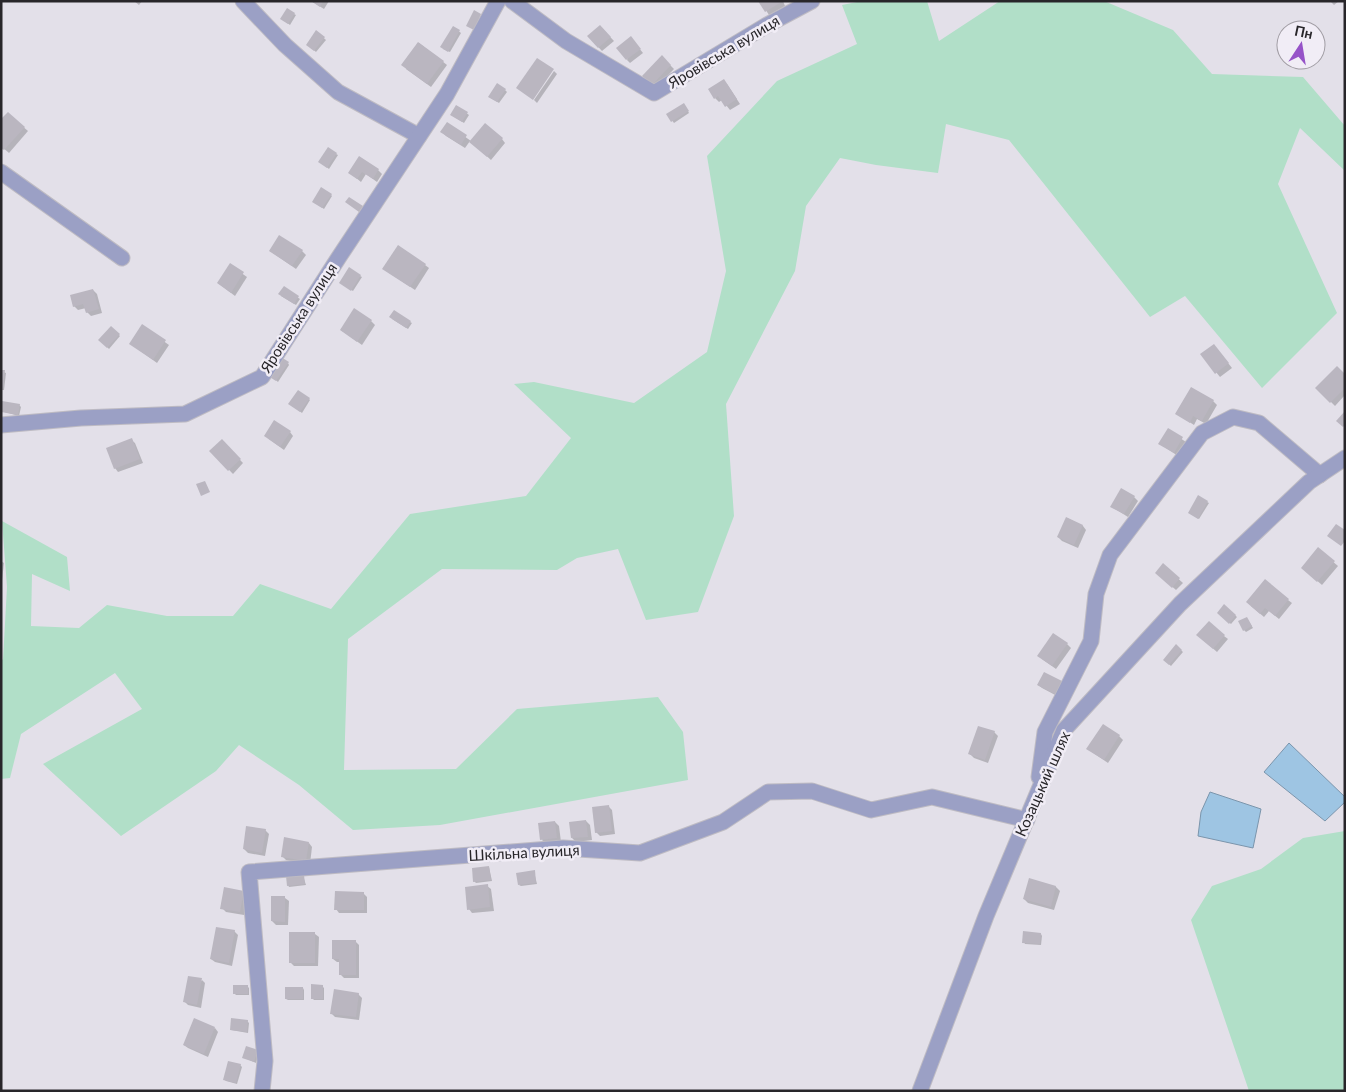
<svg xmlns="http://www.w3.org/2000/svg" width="1346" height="1092" viewBox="0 0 1346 1092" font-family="Lato,sans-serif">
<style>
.green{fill:#b1dfc8}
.water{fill:#9ec5e3;stroke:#7b95ac}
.shadow{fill:#0003}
.building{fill:#bab6c0}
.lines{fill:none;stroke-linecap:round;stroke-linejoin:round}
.minor-casing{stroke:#bebbc3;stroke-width:17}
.minor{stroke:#9ba0c5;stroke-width:15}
.labels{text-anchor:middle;stroke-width:5;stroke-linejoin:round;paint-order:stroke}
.street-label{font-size:15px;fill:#28262a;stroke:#f1edf6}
</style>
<rect width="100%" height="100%" fill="#e3e0e9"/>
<g class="green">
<polygon points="862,1 927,1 939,41 1000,1 1104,1 1173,30 1212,74 1303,77 1345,126 1345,171 1300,128 1278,184 1337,313 1262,388 1185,296 1150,317 1009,140 946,124 938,173 876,165 840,158 806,206 795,271 726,404 734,516 698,612 646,620 618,549 577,558 557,570 442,569 348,639 344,770 456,769 517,709 658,697 683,732 688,780 440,825 353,830 299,785 239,745 216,771 121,836 43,764 142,709 115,673 21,734 10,778 1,779 1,658 3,660 7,587 2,521 67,557 70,591 32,574 31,626 79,628 107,605 167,616 233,616 260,584 331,609 410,514 526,496 571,438 514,384 534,382 634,403 707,352 726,271 707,156 777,81 857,44 842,5"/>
<polygon points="1345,831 1345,1091 1249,1091 1191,920 1212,886 1261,869 1303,838"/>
</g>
<g class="water">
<polygon points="1289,743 1345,797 1345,802 1325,821 1264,772"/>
<polygon points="1210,792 1261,809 1253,848 1198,836 1201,812"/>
</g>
<g class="shadow">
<polygon points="134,1 142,1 139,5"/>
<polygon points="311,1 329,1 324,9"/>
<polygon points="760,1 783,1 785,6 769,15"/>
<polygon points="1330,1 1339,1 1334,5"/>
<polygon points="294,14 296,15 290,25 283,20"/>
<polygon points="600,26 614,41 602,51 589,37"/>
<polygon points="453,27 461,33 450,52 443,49"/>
<polygon points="317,32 326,40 316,52 309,46"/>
<polygon points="634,42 643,53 630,63 627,60"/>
<polygon points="419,43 447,65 431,87 406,69"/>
<polygon points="662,57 674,69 656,88 644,76"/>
<polygon points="554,71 557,74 537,103 534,100"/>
<polygon points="727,84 740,104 730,110 722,100 719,102 715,98"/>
<polygon points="505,90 507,92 499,103 491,98"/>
<polygon points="457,106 469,115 464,123 453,116"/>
<polygon points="685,106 689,113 674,123 668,115"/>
<polygon points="8,114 28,131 9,153 1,146"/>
<polygon points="447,124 471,141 502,139 505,143 491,160 470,141 465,148 446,136 442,132"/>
<polygon points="336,154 338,155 329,169 321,163"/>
<polygon points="378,170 382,174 377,182 366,174 361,182 350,173"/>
<polygon points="331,195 332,196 324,209 315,203"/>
<polygon points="270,251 302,251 306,255 296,269"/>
<polygon points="230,265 247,277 235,296 218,283"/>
<polygon points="425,265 429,268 415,290 388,272"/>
<polygon points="360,276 362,277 353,291 342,284"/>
<polygon points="284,288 300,299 296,305 281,296"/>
<polygon points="93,290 97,294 102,313 91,316 87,312 86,308 78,310 74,306"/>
<polygon points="392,319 410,322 412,323 408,329"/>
<polygon points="371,321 375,325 362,345 341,330"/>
<polygon points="142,326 169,345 157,363 131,344"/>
<polygon points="111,328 120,336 109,349 100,340"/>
<polygon points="1217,349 1232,368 1220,377 1202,355"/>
<polygon points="288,363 289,365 278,382 272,377"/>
<polygon points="1,371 6,373 4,390 1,390"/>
<polygon points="1345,375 1345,395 1335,406 1317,388"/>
<polygon points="309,399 310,400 302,413 291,405"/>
<polygon points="1213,401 1217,405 1206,424 1197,419 1194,425 1177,414"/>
<polygon points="19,405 21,407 19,416 1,411"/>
<polygon points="1168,430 1186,442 1178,456 1160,444"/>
<polygon points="290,432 293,436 284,450 269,439"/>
<polygon points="131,440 135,443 143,463 118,472 115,468"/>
<polygon points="222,441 243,463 233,474 211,451"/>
<polygon points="1134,497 1138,501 1128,517 1112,507"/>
<polygon points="1207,502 1209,503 1199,519 1191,514"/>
<polygon points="1067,518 1083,526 1086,530 1078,548 1062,541 1058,537"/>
<polygon points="1318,549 1338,566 1322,585 1306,571"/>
<polygon points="1,561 4,563 2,580 1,580"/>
<polygon points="1163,565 1183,583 1176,590 1160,576"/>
<polygon points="1288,600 1292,603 1279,619 1269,611 1264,617 1251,606"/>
<polygon points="1224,606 1237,617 1231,624 1218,613"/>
<polygon points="1248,620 1253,628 1246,632 1244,630"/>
<polygon points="1224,636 1228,639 1217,652 1202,639"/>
<polygon points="1067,644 1071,648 1056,669 1042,659"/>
<polygon points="1176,646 1183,652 1171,666 1164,660"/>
<polygon points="1061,682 1065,686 1059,697 1042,688 1038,685"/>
<polygon points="994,732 998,736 988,763 974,758 970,754"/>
<polygon points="1119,736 1123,740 1108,763 1092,752"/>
<polygon points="608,806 612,810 615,834 600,836 596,832"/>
<polygon points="586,821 590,825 592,840 576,842 572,838"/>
<polygon points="555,822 559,826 561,842 545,843 542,840"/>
<polygon points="265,830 269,834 265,856 248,853 244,849"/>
<polygon points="309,843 312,847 310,864 286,860 282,856"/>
<polygon points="489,867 492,881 476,883 474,881"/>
<polygon points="534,872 537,884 521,886 519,885"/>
<polygon points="303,876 306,885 289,887 288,885"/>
<polygon points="1030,880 1056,887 1060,891 1054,910 1028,903 1024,899"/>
<polygon points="487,886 491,889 494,911 472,913 469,909"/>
<polygon points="244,892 248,896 244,915 226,912 222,908"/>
<polygon points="363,893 367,897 367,913 339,913 336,909"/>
<polygon points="285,898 289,901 288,925 276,925 272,921"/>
<polygon points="234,931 238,935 232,966 215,962 211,959"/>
<polygon points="315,934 319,937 318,966 294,966 290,962"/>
<polygon points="1041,934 1042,936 1041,945 1025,944 1024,942"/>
<polygon points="355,941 359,945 359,978 344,978 340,974 340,962 337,962 333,959"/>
<polygon points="202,980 205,983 201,1008 188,1005 185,1002"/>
<polygon points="322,986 324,988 324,1000 314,1000 312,998"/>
<polygon points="248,987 249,988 249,995 236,995 234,993"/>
<polygon points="303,988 304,990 304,1000 288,1000 286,999"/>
<polygon points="358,994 362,998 359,1020 335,1017 331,1013"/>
<polygon points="247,1021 249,1023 248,1033 231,1030"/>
<polygon points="215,1028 218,1032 208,1057 188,1048 184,1045"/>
<polygon points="259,1052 256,1063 243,1057"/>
<polygon points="240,1065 242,1067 237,1084 226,1081 225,1080"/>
</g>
<g class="building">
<polygon points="311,1 323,1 320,7"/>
<polygon points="758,1 783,1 765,12"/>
<polygon points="287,8 295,13 288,24 280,19"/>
<polygon points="474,10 481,14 474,30 466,26"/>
<polygon points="600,25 611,37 598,48 587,36"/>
<polygon points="453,26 460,30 448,52 440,47"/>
<polygon points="316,30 325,37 314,51 306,45"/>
<polygon points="631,36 641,49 626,60 616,48"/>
<polygon points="418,42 444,61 427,84 401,65"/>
<polygon points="662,55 671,65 652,85 642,76"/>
<polygon points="537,58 554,69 533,100 516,88"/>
<polygon points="724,79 737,99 725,107 718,96 714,99 708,89"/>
<polygon points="497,83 506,89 497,102 488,97"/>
<polygon points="684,103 689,111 671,122 666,114"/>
<polygon points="456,105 468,112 462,122 450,115"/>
<polygon points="8,112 25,127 4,150 1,148 1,119"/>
<polygon points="447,122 467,135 461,145 440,132"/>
<polygon points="485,123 503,138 487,157 469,142"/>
<polygon points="328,147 337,153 327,168 318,162"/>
<polygon points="359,156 379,169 373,179 362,172 357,179 348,173"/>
<polygon points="321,187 332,194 322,208 312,202"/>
<polygon points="349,197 363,206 359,212 345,202"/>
<polygon points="279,235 303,250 292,266 269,251"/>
<polygon points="398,245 426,264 410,287 382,269"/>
<polygon points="230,263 244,272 231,293 217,283"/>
<polygon points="349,267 361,275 351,291 339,283"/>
<polygon points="284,286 299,296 294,304 278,294"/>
<polygon points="93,289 99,309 86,313 83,304 73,307 70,295"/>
<polygon points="354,308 372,320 357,342 340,330"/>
<polygon points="394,310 411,321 406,328 389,317"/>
<polygon points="142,324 166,340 153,360 129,344"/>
<polygon points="111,326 120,334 107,348 98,340"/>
<polygon points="1214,344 1229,363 1215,374 1200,354"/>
<polygon points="281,357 289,362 276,381 268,376"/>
<polygon points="1337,366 1345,374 1345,388 1330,403 1315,388"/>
<polygon points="1,370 5,370 3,389 1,389"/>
<polygon points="1191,387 1214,400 1202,421 1193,416 1190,423 1175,414"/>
<polygon points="298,390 310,398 300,412 288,404"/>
<polygon points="2,401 20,404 18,415 1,412"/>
<polygon points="1345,411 1345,425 1343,427 1336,421"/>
<polygon points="274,420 291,431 280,447 264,436"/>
<polygon points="1168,428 1183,437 1174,453 1158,444"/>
<polygon points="132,438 140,459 114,469 106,448"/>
<polygon points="222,439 241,459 228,471 209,451"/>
<polygon points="205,481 210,492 201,496 196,484"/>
<polygon points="1121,488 1135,496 1124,514 1110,507"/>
<polygon points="1198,495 1208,501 1198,519 1188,513"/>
<polygon points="1066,517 1083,525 1074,545 1057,537"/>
<polygon points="1336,524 1345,530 1345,541 1341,546 1327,536"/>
<polygon points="1318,547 1335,561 1317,582 1301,568"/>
<polygon points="1163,563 1180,578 1172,588 1155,573"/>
<polygon points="1265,579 1289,599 1275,616 1265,608 1260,614 1246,602"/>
<polygon points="1224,604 1236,615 1229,624 1217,613"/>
<polygon points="1247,617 1252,626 1243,631 1238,621"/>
<polygon points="1209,621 1225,635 1213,649 1196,635"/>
<polygon points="1053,633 1068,643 1052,666 1037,656"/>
<polygon points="1176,644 1182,650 1169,665 1163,660"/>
<polygon points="1044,672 1062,681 1055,694 1037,685"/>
<polygon points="1103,724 1120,735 1104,760 1086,749"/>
<polygon points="978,726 995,731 985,760 968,754"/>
<polygon points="609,805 612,831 595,833 592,807"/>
<polygon points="586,820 588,837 571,838 569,822"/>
<polygon points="555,821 557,838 540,840 538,823"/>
<polygon points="246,826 266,829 262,853 243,849"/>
<polygon points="284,837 309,842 306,861 281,857"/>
<polygon points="489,866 491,880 473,882 472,868"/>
<polygon points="535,870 536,883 518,885 516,873"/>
<polygon points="304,875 305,884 287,886 286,876"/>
<polygon points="1029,878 1056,886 1051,907 1023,899"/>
<polygon points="488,884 490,907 467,910 465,887"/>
<polygon points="224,887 244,891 240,912 220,909"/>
<polygon points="335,891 364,892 364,910 334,910"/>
<polygon points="271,896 285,896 285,922 271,921"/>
<polygon points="216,927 235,930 229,963 210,959"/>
<polygon points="1023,931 1041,933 1040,944 1022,943"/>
<rect x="289" y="932" width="26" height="31"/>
<polygon points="332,940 356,940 356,975 339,975 339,959 332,959"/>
<polygon points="188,976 202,978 197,1005 183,1002"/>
<polygon points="311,984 323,985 323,999 311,999"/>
<rect x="233" y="985" width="15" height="9"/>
<rect x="285" y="987" width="18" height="12"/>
<polygon points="334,989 359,993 356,1017 330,1014"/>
<polygon points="194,1018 215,1027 204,1054 183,1045"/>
<polygon points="231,1018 248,1020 247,1032 230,1030"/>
<polygon points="246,1046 258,1050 254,1062 242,1058"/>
<polygon points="228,1061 241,1064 236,1083 223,1080"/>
</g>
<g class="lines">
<g class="minor-casing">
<g id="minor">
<polyline points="243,1 285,45 338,92 419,136"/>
<polyline points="512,1 566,41 654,93 767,25 812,1"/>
<polyline points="1,172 122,258"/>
<polyline points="1,425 81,418 185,414 262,377 339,257 447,94 498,1"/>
<polyline points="1039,777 1045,732 1091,641 1096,594 1110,555 1202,433 1233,417 1259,423 1320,475"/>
<polyline points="262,1091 265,1061 249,872 563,848 640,853 723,822 768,792 812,791 871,810 932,797 1027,820"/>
<polyline points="920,1091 986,916 1064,730 1180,604 1309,482 1345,458"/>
</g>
</g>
<use href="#minor" class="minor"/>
</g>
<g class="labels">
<g class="street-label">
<text transform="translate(724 52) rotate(-31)" y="5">Яровівська вулиця</text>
<text transform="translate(299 318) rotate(-57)" y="5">Яровівська вулиця</text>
<text transform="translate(1043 784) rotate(-66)" y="5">Козацький шлях</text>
<text transform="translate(524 853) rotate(-3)" y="5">Шкільна вулиця</text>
</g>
</g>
<rect width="1346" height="1092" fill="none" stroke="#28262a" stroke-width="5"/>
<g transform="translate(1301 45) rotate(12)"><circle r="24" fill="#f1edf6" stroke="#a19da4"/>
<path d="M0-4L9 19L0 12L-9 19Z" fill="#9653c8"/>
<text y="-8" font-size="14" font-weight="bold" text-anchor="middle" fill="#28262a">Пн</text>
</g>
</svg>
